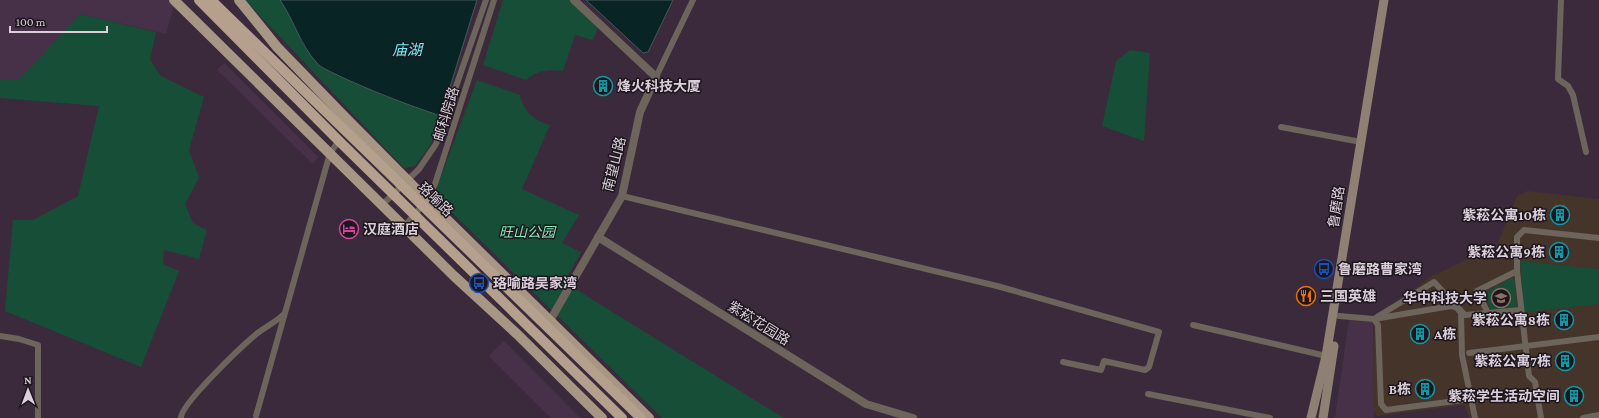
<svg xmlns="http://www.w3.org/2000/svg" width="1599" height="418" viewBox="0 0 1599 418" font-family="'Crimson Pro','Noto Sans SC',serif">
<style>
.built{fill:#473148}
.education{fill:#45342a}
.green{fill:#174e37}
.water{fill:#082425;stroke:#47575b}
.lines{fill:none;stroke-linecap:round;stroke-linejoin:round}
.minor{stroke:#6d645b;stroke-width:6}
.tertiary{stroke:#6d645b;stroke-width:8}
.secondary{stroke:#8e8073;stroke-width:9}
.primary{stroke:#a89685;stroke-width:10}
.trunk{stroke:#b4a08d;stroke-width:10}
.labels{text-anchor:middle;stroke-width:3;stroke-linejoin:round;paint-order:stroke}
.poi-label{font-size:14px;font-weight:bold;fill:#dacfda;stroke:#1d161d;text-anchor:end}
.street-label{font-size:14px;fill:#dacfda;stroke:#1d161d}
.park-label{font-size:14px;font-style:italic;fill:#85e6b7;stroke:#1d161d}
.water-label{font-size:15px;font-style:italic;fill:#6ff0f3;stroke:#1d161d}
</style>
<rect width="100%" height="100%" fill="#3b2a3b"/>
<g class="built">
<polygon points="0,0 169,0 174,5 166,34 80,14 19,81 0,79"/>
<polygon points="224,63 318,157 313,164 217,70"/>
<polygon points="1349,320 1373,322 1374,418 1335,418"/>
<polygon points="504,341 580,418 551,418 489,356"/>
</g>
<polygon class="education" points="1527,191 1599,199 1599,418 1470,418 1464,405 1377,416 1373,410 1374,319 1430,277 1497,245 1517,196"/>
<g class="green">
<polygon points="245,0 280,0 290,15 302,43 347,79 413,106 441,116 431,144 415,166 404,168"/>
<path d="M 503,0 L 569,0 L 598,28 L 593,40 L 575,35 L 563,71 C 548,69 537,70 526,80 L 483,65 Z"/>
<polygon points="80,14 156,32 150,60 161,76 204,97 189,150 199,178 185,204 193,223 207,230 199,259 164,250 163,264 179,271 141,367 5,311 13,220 33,220 78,196 99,106 0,98 0,79 19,80"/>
<polygon points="1130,50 1150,53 1144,141 1102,126 1116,61"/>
<path d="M 477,80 L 520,95 C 524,113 534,120 550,125 L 522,189 L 579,215 L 562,243 L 581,252 L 564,282 L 784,418 L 662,418 L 434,195 Z"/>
<polygon points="1520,261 1599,269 1599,304 1524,312"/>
<polygon points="1514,277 1517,308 1491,310 1484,293"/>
</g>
<g class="water">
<path d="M 280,0 L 477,0 L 441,116 C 405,104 369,90 335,74 C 330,71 321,68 317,63 C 300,45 294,20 280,0 Z"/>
<polygon points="586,0 673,0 648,52 643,53"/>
</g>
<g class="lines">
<g class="minor">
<polyline points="1561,0 1558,79 1568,86 1573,95 1586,152"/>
<polyline points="656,77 693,0"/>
<polyline points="1281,127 1361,142"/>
<polyline points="622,196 997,286 1159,332 1149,367 1145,370 1104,361 1101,370 1063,362"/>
<polyline points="382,205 419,169 436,144 486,0"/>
<polyline points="404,227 427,200 435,184 494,0"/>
<polyline points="1488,313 1477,291 1517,271"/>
<polyline points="1339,316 1374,319 1451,306 1457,308 1461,313 1462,355 1475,418"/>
<polyline points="1377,317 1434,282 1465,315 1521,310"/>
<polyline points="1374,319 1378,325 1381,404 1386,410 1471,399"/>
<polyline points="1193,325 1326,356"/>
<polyline points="0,336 19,339 38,345 38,418"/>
<polyline points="1469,353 1599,337"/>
<polyline points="1148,394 1270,418"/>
<polyline points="256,416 330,153 339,141"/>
<path d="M 181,418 C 180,405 241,347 254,336 C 263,328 275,323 284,314"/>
<polyline points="1541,418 1535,382 1529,376 1517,271 1517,237 1524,230 1599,238"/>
<polyline points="1583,418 1599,415"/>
</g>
<g class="tertiary">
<polyline points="598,237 866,404 913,418"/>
<polyline points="548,324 622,196 640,112 656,77 574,0"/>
</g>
<g class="secondary">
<polyline points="1311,418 1326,356 1384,0"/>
<polyline points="1323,418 1334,346"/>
</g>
<g class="primary">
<polyline points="174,0 454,276 517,334 602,418"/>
<polyline points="239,0 277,47 340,112 427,200 649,418"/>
</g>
<g class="trunk">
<polyline points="199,0 339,141 622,418"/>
<polyline points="211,0 641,418"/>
</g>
</g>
<defs>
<g id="building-ring" transform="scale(1)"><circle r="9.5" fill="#1d161d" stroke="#0f9aa8" stroke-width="1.5"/><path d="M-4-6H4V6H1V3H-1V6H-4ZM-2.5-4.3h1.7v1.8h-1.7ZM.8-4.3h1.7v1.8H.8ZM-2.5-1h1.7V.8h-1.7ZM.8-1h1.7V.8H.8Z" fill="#0f9aa8"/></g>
<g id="hotel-ring" transform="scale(1)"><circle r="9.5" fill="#1d161d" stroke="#d1479c" stroke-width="1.5"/><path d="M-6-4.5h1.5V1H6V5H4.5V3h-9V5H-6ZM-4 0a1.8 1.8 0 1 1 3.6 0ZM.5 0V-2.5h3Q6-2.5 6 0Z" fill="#d1479c"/></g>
<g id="bus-ring" transform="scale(1)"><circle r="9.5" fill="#1d161d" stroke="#1a4fb4" stroke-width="1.5"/><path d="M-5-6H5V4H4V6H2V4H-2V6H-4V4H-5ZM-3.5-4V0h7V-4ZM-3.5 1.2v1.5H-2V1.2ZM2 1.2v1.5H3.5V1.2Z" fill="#1a4fb4"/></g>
<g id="restaurant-ring" transform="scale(1)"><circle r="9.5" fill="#1d161d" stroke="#e8710a" stroke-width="1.5"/><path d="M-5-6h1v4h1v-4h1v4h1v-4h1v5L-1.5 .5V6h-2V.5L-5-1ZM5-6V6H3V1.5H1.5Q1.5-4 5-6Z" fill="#e8710a"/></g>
<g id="university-ring" transform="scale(1)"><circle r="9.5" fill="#1d161d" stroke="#8d6e63" stroke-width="1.5"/><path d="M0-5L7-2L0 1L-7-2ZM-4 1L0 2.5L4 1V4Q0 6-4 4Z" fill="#8d6e63"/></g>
</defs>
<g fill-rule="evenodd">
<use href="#building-ring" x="603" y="86"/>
<use href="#building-ring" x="1560" y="215"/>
<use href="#hotel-ring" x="349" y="229"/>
<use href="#building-ring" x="1559" y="252"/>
<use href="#bus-ring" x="1324" y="269"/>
<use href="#bus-ring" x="479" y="283"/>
<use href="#restaurant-ring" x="1306" y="296"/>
<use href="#university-ring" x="1501" y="298"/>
<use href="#building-ring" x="1564" y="320"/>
<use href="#building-ring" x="1420" y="334"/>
<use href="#building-ring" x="1565" y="361"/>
<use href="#building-ring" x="1425" y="389"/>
<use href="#building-ring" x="1574" y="396"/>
</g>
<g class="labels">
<g class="poi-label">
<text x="617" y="91" text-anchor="start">烽火科技大厦</text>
<text x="1546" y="220">紫菘公寓10栋</text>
<text x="363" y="234" text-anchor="start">汉庭酒店</text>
<text x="1545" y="257">紫菘公寓9栋</text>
<text x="1338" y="274" text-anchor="start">鲁磨路曹家湾</text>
<text x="493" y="288" text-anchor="start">珞喻路吴家湾</text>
<text x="1320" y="301" text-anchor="start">三国英雄</text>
<text x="1487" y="303">华中科技大学</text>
<text x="1550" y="325">紫菘公寓8栋</text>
<text x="1434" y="339" text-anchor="start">A栋</text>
<text x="1551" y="366">紫菘公寓7栋</text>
<text x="1411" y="394">B栋</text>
<text x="1560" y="401">紫菘学生活动空间</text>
</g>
<g class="street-label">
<text transform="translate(446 114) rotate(-73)" y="5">邮科院路</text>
<text transform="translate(614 164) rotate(-76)" y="5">南望山路</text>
<text transform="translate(436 199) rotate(44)" y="5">珞喻路</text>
<text transform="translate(1336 207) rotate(-81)" y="5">鲁磨路</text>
<text transform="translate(759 323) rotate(32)" y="5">紫菘花园路</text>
</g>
<g class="park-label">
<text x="527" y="237">旺山公园</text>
</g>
<g class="water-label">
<text x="407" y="55">庙湖</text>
</g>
</g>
<g transform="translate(28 390) rotate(359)" stroke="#1d161d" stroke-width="3" paint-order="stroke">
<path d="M0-3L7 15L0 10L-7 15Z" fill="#dacfda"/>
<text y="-6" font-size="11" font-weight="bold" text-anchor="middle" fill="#dacfda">N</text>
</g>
<path d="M10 26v6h97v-6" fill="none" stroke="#dacfda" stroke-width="2"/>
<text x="16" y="26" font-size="12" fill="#dacfda" stroke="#1d161d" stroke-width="3" paint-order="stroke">100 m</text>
</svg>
